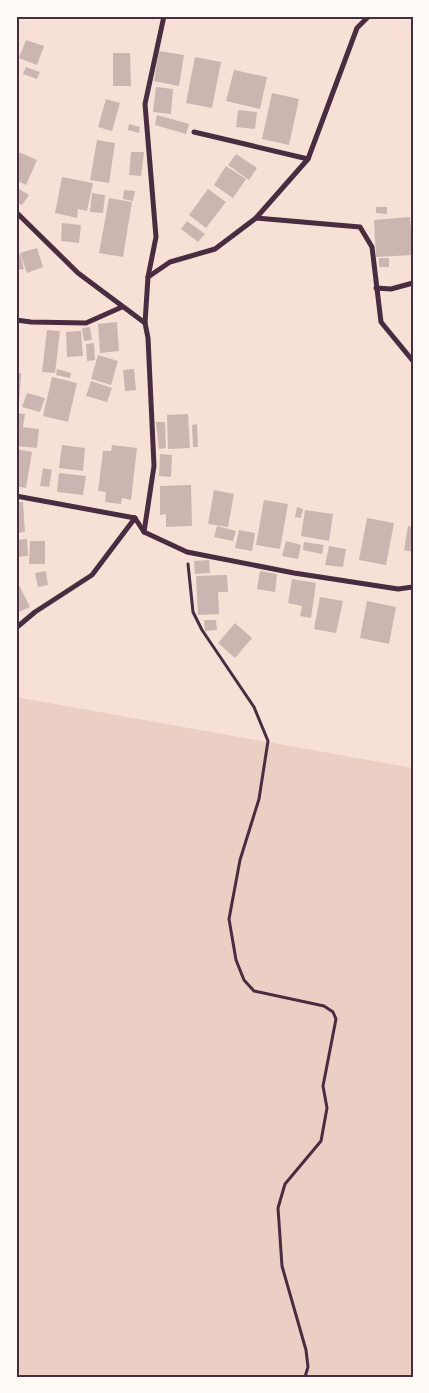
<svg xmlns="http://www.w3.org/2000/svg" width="429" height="1393" viewBox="0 0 429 1393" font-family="Arial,sans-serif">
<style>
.green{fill:#ebcfc5}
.building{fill:#ccb4b1}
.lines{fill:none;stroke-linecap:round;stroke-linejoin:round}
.path{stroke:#4a2c40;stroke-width:3}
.minor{stroke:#4a2c40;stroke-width:5}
.neatline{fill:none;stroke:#4a2c40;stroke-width:2}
</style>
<rect width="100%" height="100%" fill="#f7e1d7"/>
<polygon class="green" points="16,697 413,768 413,1377 16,1377"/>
<g class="building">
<polygon points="26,40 44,46 37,65 19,58"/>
<polygon points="159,51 184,55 179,86 154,81"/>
<polygon points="113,53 130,53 131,86 113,86"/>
<polygon points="195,57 221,62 212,108 186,103"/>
<polygon points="26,67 40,72 37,79 23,74"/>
<polygon points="234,70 267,77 260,109 226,101"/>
<polygon points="156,87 173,89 171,114 153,112"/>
<polygon points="272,93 299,99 289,145 262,139"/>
<polygon points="106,99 120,103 112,131 98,127"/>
<polygon points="238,110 257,112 255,129 236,127"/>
<polygon points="157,115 189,124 186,134 155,125"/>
<polygon points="129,124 140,127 139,133 128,130"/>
<polygon points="97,140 115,143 109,183 90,180"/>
<polygon points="16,151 37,160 26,185 16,180"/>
<polygon points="131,152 144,152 141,176 129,175"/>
<polygon points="236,154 257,168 249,180 228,165"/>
<polygon points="226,166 246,179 233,198 214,185"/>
<polygon points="62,177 93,183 87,211 78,209 77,218 55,213"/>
<polygon points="16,187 29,195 22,205 16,202"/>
<polygon points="208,189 226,202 206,228 189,215"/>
<polygon points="124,190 135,191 133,201 123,199"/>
<polygon points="92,193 105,195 103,213 90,212"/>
<polygon points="109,198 132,202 123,257 99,253"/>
<polygon points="376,207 387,207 387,214 376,213"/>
<polygon points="410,217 413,255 376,257 374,220"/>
<polygon points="187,221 205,234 198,242 181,229"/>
<polygon points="62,223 81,225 79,243 61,241"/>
<polygon points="37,248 43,267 27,273 20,253"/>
<polygon points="20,254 24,269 18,270 16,255"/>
<rect x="379" y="258" width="10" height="9"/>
<polygon points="117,322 119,351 100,353 98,324"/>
<polygon points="90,327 92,340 84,341 82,328"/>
<polygon points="47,330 60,331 55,373 42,372"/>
<polygon points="81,331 83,356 67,357 66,332"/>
<polygon points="94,343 95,360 87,361 86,344"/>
<polygon points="98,355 118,361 111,385 91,379"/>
<polygon points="57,369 71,373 70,378 56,375"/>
<polygon points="134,369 136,390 125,391 123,370"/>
<polygon points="16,373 21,373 19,404 16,401"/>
<polygon points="52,377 77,383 68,422 43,416"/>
<polygon points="91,381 112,388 107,402 86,396"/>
<polygon points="27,393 45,398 40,412 22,407"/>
<polygon points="16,413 25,414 23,427 39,429 37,448 16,446"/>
<polygon points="188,414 190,448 168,449 167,415"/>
<polygon points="156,422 165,422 166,448 159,449"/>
<polygon points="197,424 198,447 193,447 192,425"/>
<polygon points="62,445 85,448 83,471 59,468"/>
<polygon points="112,445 137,448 131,500 122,498 121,504 105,502 106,492 98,491 103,451 111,451"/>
<polygon points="16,449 32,452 26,488 16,486"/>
<polygon points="160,454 172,455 171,477 159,476"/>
<polygon points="43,468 52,470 49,487 40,486"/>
<polygon points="59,473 86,476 83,495 57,492"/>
<polygon points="191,485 192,526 166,527 166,514 160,515 160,486"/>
<polygon points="214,490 234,494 228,527 208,524"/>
<polygon points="264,500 288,504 280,549 256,545"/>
<polygon points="16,502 23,502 25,532 16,533"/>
<polygon points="297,507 303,509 301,518 295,517"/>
<polygon points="305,510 333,514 329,541 301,536"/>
<polygon points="367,518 394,523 386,565 359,560"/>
<polygon points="217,526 236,531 233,541 214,537"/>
<polygon points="408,526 413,527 413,552 404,550"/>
<polygon points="239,530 255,533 252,551 235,548"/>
<polygon points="27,539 28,556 16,557 16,540"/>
<polygon points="30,541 45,541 45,564 29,564"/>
<polygon points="286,541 301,545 298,559 282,556"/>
<polygon points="304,542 324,545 322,554 303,550"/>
<polygon points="329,546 346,549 343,567 325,565"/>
<polygon points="209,560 210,573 195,574 194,561"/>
<polygon points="46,571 48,585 38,587 35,573"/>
<polygon points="260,571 277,574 275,592 257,589"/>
<polygon points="227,575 228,592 218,592 219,614 198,615 196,576"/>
<polygon points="16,579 30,607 16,613"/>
<polygon points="292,579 316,583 311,618 300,616 302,606 288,603"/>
<polygon points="320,597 343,601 336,633 314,629"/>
<polygon points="367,601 396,607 389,644 360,638"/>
<polygon points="204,620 216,620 217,630 205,631"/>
<polygon points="235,623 252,638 235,658 218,643"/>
</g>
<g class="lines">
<polyline class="path" points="188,564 193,612 202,630 254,707 268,741 259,799 240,860 229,919 236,960 244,980 254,991 324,1006 333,1012 336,1019 323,1086 327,1108 321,1141 285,1184 278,1208 282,1266 306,1350 308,1367 305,1377"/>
<g class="minor">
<polyline points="194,132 308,159"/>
<polyline points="16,212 78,273 145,323"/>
<polyline points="256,218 360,227 372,247 381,322 413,361"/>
<polyline points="148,277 170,262 215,249 256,218 308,159 357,28 369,16"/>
<polyline points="376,288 391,289 413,283"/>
<polyline points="16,320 31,322 86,323 122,307"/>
<polyline points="16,496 135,518 144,532 187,552 294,573 398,589 413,587"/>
<polyline points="144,532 154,466 148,338 145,323 148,277 156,237 145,104 164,16"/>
<polyline points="16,628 35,612 92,575 135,518"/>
</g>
</g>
<rect width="429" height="1393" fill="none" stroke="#fffaf5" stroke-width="35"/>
<rect x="18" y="18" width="394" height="1358" class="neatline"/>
</svg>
